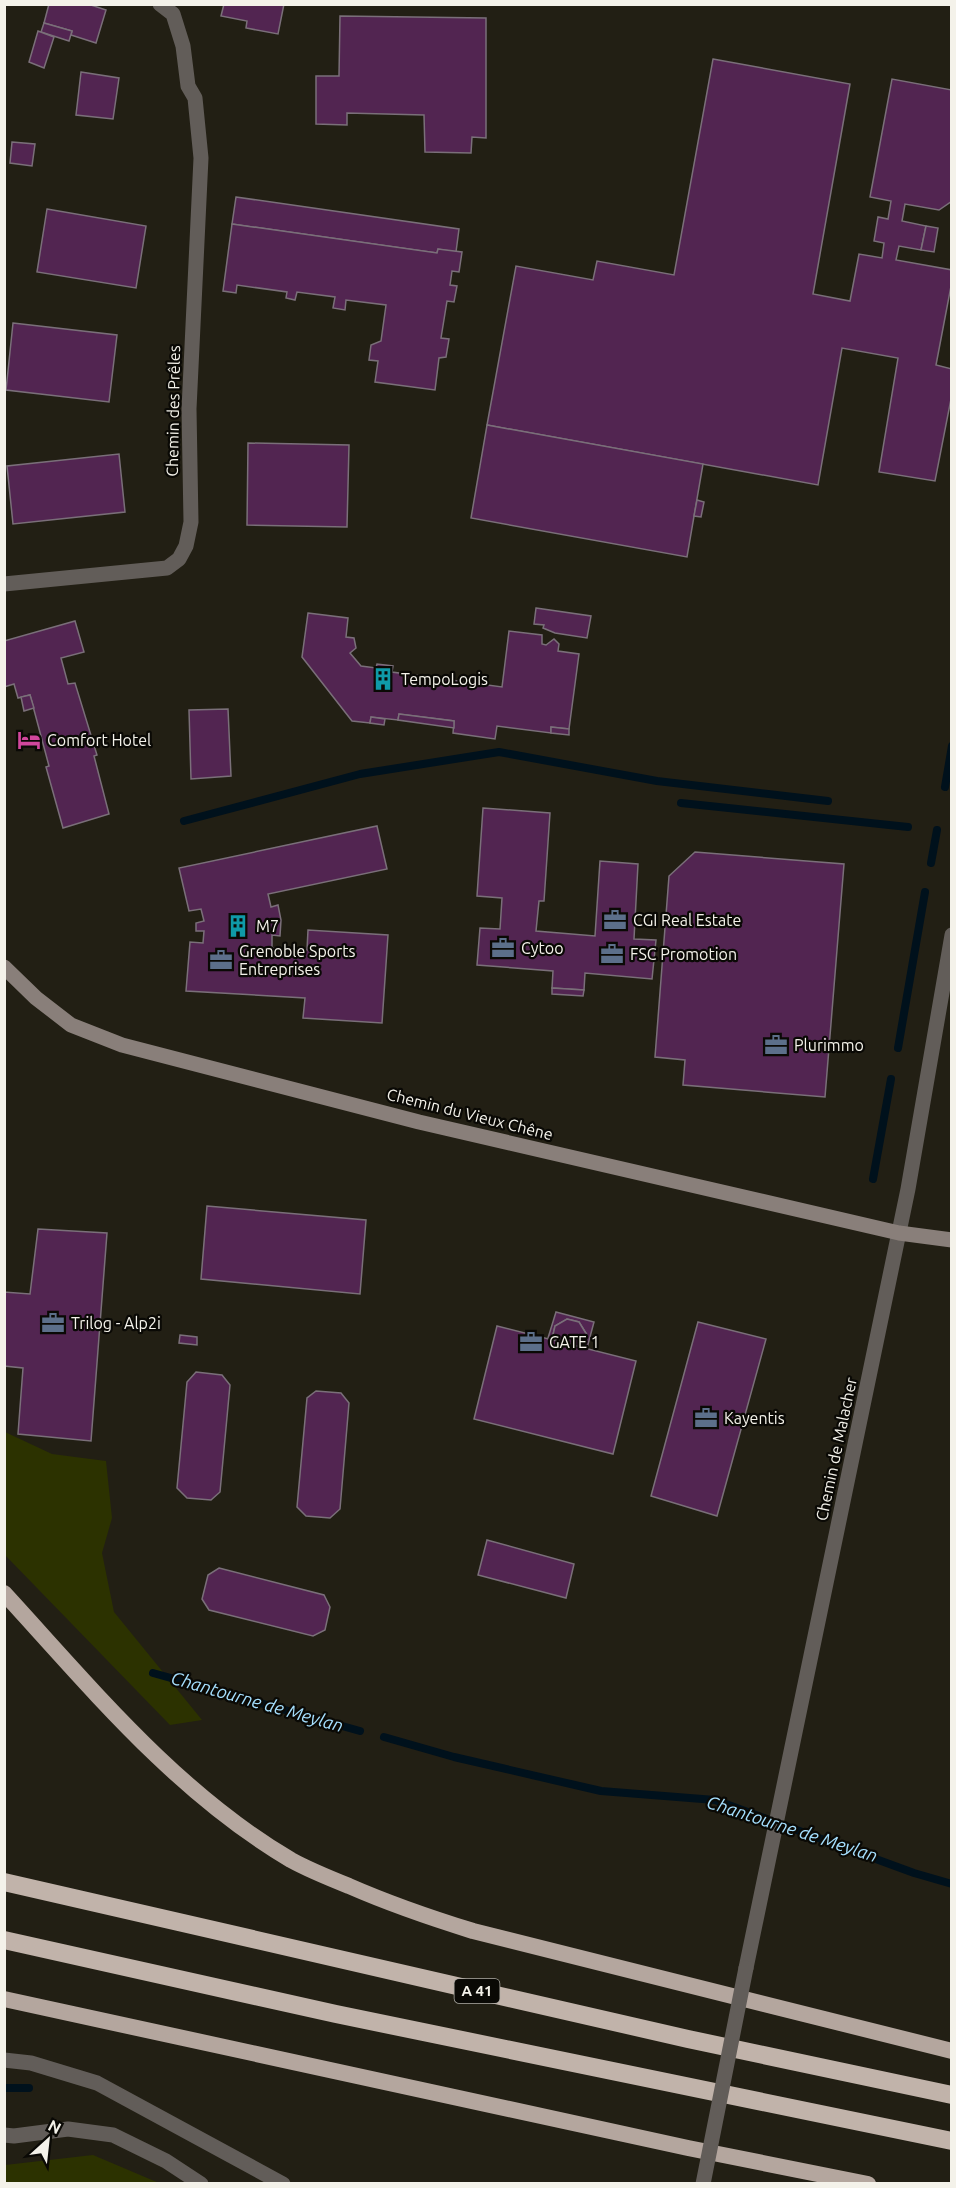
<svg xmlns="http://www.w3.org/2000/svg" width="956" height="2188" viewBox="0 0 956 2188" font-family="Ubuntu,sans-serif">
<style>
.green{fill:#2c3200}
.lines{fill:none;stroke-linecap:round;stroke-linejoin:round}
.stream{stroke:#00111c;stroke-width:8}
.building{fill:#522551;stroke:#7a6f79;stroke-width:1.5}
.minor{stroke:#625d59;stroke-width:15}
.secondary{stroke:#897f7a;stroke-width:15}
.trunk{stroke:#b4a69e;stroke-width:16}
.motorway{stroke:#c1b3aa;stroke-width:18}
.minor-bridge{stroke:#625d59;stroke-width:15}
.labels{text-anchor:middle;stroke-width:4.5;stroke-linejoin:round;paint-order:stroke}
.shield{fill:#0a0905;stroke:#aeaca5;stroke-width:1.5}
.shield-label{font-size:15px;font-weight:bold;fill:#f4f2ea}
.street-label{font-size:16px;fill:#f4f2ea;stroke:#0a0905}
.poi-label{font-size:16px;fill:#f4f2ea;stroke:#0a0905;text-anchor:start}
.water-label{font-size:18px;font-style:italic;fill:#a6e0ff;stroke:#0a0905}
</style>
<rect width="100%" height="100%" fill="#221f14"/>
<g class="green">
<polygon points="5,1432 52,1454 106,1461 112,1518 102,1553 114,1612 202,1720 170,1725 5,1555"/>
<polygon points="93,2155 159,2183 5,2183 5,2165"/>
</g>
<g class="lines">
<g class="stream">
<polyline points="945,787 952,746"/>
<polyline points="681,803 908,827"/>
<polyline points="184,821 360,774 499,752 657,781 828,801"/>
<polyline points="931,863 937,830"/>
<polyline points="898,1048 925,892"/>
<polyline points="873,1179 891,1079"/>
<polyline points="153,1673 360,1731"/>
<polyline points="384,1737 454,1757 601,1791 715,1800 914,1873 952,1884"/>
<polyline points="4,2088 29,2088"/>
</g>
</g>
<g class="building">
<polygon points="49,4 88,4 106,10 96,43 71,35 72,31 44,23"/>
<polygon points="224,4 284,4 278,34 246,28 247,21 221,16"/>
<polygon points="340,16 486,18 486,138 472,137 471,153 425,152 424,115 347,113 347,125 316,124 316,76 339,76"/>
<polygon points="44,23 72,31 69,41 41,32"/>
<polygon points="38,31 54,37 44,68 29,62"/>
<polygon points="713,59 850,84 813,294 850,301 859,254 882,258 884,243 874,241 878,217 888,219 891,201 870,197 892,79 952,90 952,201 939,210 905,204 902,221 926,226 921,250 899,246 896,260 952,270 952,281 936,365 952,369 952,394 935,481 879,472 898,358 842,348 818,485 487,425 516,266 593,280 597,261 674,275"/>
<polygon points="81,72 119,78 113,119 76,115"/>
<polygon points="12,142 35,144 32,166 10,163"/>
<polygon points="236,197 459,229 456,252 438,249 437,253 232,224"/>
<polygon points="47,209 146,226 136,288 37,272"/>
<polygon points="232,224 437,253 438,249 462,252 459,272 452,271 450,285 457,286 454,302 447,301 441,338 449,339 446,357 439,358 435,390 375,382 378,361 369,360 371,345 381,341 386,305 346,300 345,310 333,308 335,297 297,292 295,300 286,298 287,292 237,285 236,293 223,291"/>
<polygon points="926,226 938,228 934,252 921,250"/>
<polygon points="13,323 117,335 109,402 6,390"/>
<polygon points="487,425 703,464 687,557 471,518"/>
<polygon points="248,443 349,445 347,527 247,525"/>
<polygon points="119,454 125,512 13,524 7,466"/>
<polygon points="697,500 704,502 701,517 694,516"/>
<polygon points="536,608 591,616 587,638 555,633 543,628 544,625 534,624"/>
<polygon points="308,613 348,618 346,637 354,638 356,648 350,653 361,666 376,668 377,664 393,666 392,672 502,687 509,631 542,635 542,644 546,645 554,639 559,644 558,651 579,654 569,729 551,727 551,733 497,726 495,739 453,733 454,721 399,714 398,720 371,717 370,723 352,721 302,657"/>
<polygon points="75,621 84,652 61,658 68,684 75,683 97,755 94,756 109,814 63,828 46,767 49,766 30,695 18,698 14,684 4,687 4,641"/>
<polygon points="30,695 34,708 24,711 21,697"/>
<polygon points="228,709 231,776 191,779 189,710"/>
<polygon points="399,714 454,721 454,728 398,720"/>
<polygon points="371,717 385,719 384,725 370,723"/>
<polygon points="551,727 569,729 569,735 551,733"/>
<polygon points="483,808 550,813 544,901 539,901 536,931 595,936 600,861 638,864 634,939 656,940 652,979 585,973 584,990 552,988 553,971 477,965 480,928 500,929 502,898 477,896"/>
<polygon points="377,826 387,869 268,894 271,907 278,905 281,920 280,936 272,935 272,948 307,950 308,930 388,935 382,1023 303,1018 305,998 186,991 190,942 203,943 204,931 196,931 196,923 204,921 201,909 189,911 179,868"/>
<polygon points="695,852 844,864 825,1097 683,1085 685,1060 655,1057 669,876"/>
<polygon points="552,988 584,990 583,996 552,994"/>
<polygon points="207,1206 366,1220 360,1294 201,1279"/>
<polygon points="38,1229 107,1233 91,1441 18,1434 23,1368 4,1366 4,1292 30,1294"/>
<polygon points="556,1312 594,1322 587,1348 584,1348 587,1335 579,1322 567,1319 555,1326 552,1339 548,1338"/>
<polygon points="567,1319 579,1322 587,1335 584,1348 552,1339 555,1326"/>
<polygon points="698,1322 766,1339 717,1516 651,1496"/>
<polygon points="497,1326 636,1361 613,1454 474,1419"/>
<polygon points="180,1335 197,1337 197,1345 179,1343"/>
<polygon points="196,1372 222,1375 230,1385 220,1492 211,1500 187,1498 177,1488 187,1382"/>
<polygon points="316,1391 341,1393 349,1403 340,1509 330,1518 306,1516 297,1507 307,1398"/>
<polygon points="487,1540 574,1564 566,1598 478,1575"/>
<polygon points="219,1568 324,1595 330,1607 325,1630 313,1636 209,1610 202,1599 208,1575"/>
</g>
<g class="lines">
<g class="minor">
<polyline points="4,584 167,568 179,559 186,546 191,522 189,409 201,158 195,98 188,86 183,46 173,14 160,4"/>
<polyline points="746,1968 908,1189 952,935"/>
<polyline points="4,2060 31,2063 97,2083 283,2184"/>
<polyline points="4,2135 14,2136 68,2129 113,2135 166,2161 201,2184"/>
</g>
<polyline class="secondary" points="4,967 36,998 71,1025 122,1045 419,1122 899,1233 952,1240"/>
<g class="trunk">
<path d="M 4,1593 C 92,1689 177,1793 291,1860 C 309,1870 329,1878 349,1886 C 390,1904 431,1918 473,1931 L 952,2051"/>
<polyline points="4,1999 688,2148 868,2184"/>
</g>
<g class="motorway">
<polyline points="4,1882 688,2039 952,2095"/>
<polyline points="4,1940 336,2014 952,2141"/>
</g>
<polyline class="minor-bridge" points="703,2184 746,1968"/>
</g>
<defs>
<g id="building-bare" transform="scale(1.8)"><path d="M-4-6H4V6H1V3H-1V6H-4ZM-2.5-4.3h1.7v1.8h-1.7ZM.8-4.3h1.7v1.8H.8ZM-2.5-1h1.7V.8h-1.7ZM.8-1h1.7V.8H.8Z" fill="#0f9aa8" stroke="#0a0905" stroke-width="2.5" paint-order="stroke"/></g>
<g id="hotel-bare" transform="scale(1.8)"><path d="M-6-4.5h1.5V1H6V5H4.5V3h-9V5H-6ZM-4 0a1.8 1.8 0 1 1 3.6 0ZM.5 0V-2.5h3Q6-2.5 6 0Z" fill="#d1479c" stroke="#0a0905" stroke-width="2.5" paint-order="stroke"/></g>
<g id="office-bare" transform="scale(1.8)"><path d="M-6-3h4V-5.5h4V-3h4V5H-6ZM-1-4.5V-3h2v-1.5ZM-6 0V1H6V0Z" fill="#5c6f8a" stroke="#0a0905" stroke-width="2.5" paint-order="stroke"/></g>
</defs>
<g fill-rule="evenodd">
<use href="#building-bare" x="383" y="679"/>
<use href="#hotel-bare" x="29" y="740"/>
<use href="#office-bare" x="615" y="920"/>
<use href="#building-bare" x="238" y="926"/>
<use href="#office-bare" x="503" y="948"/>
<use href="#office-bare" x="612" y="954"/>
<use href="#office-bare" x="221" y="960"/>
<use href="#office-bare" x="776" y="1045"/>
<use href="#office-bare" x="53" y="1323"/>
<use href="#office-bare" x="531" y="1342"/>
<use href="#office-bare" x="706" y="1418"/>
</g>
<g class="labels">
<rect class="shield" x="454.5" y="1979" width="45" height="24" rx="4.5"/>
<g class="shield-label">
<text x="477" y="1996">A 41</text>
</g>
<g class="street-label">
<text transform="translate(173 411) rotate(-89)" y="6">Chemin des Prêles</text>
<text transform="translate(470 1114) rotate(14)" y="6">Chemin du Vieux Chêne</text>
<text transform="translate(836 1449) rotate(-78)" y="6">Chemin de Malacher</text>
</g>
<g class="poi-label">
<text x="401" y="685">TempoLogis</text>
<text x="47" y="746">Comfort Hotel</text>
<text x="633" y="926">CGI Real Estate</text>
<text x="256" y="932">M7</text>
<text x="521" y="954">Cytoo</text>
<text x="239" y="957">Grenoble Sports<tspan x="239" dy="18">Entreprises</tspan></text>
<text x="630" y="960">FSC Promotion</text>
<text x="794" y="1051">Plurimmo</text>
<text x="71" y="1329">Trilog - Alp2i</text>
<text x="549" y="1348">GATE 1</text>
<text x="724" y="1424">Kayentis</text>
</g>
<g class="water-label">
<text transform="translate(257 1702) rotate(16)" y="6">Chantourne de Meylan</text>
<text transform="translate(792 1829) rotate(18)" y="6">Chantourne de Meylan</text>
</g>
</g>
<rect width="956" height="2188" fill="none" stroke="#f4f2ea" stroke-width="12"/>
<g transform="translate(48 2140) rotate(27)" stroke="#0a0905" stroke-width="4.5" paint-order="stroke">
<path d="M0-4.5L10 22L0 15L-10 22Z" fill="#f4f2ea"/>
<text y="-9" font-size="16" font-weight="bold" text-anchor="middle" fill="#f4f2ea">N</text>
</g>
</svg>
